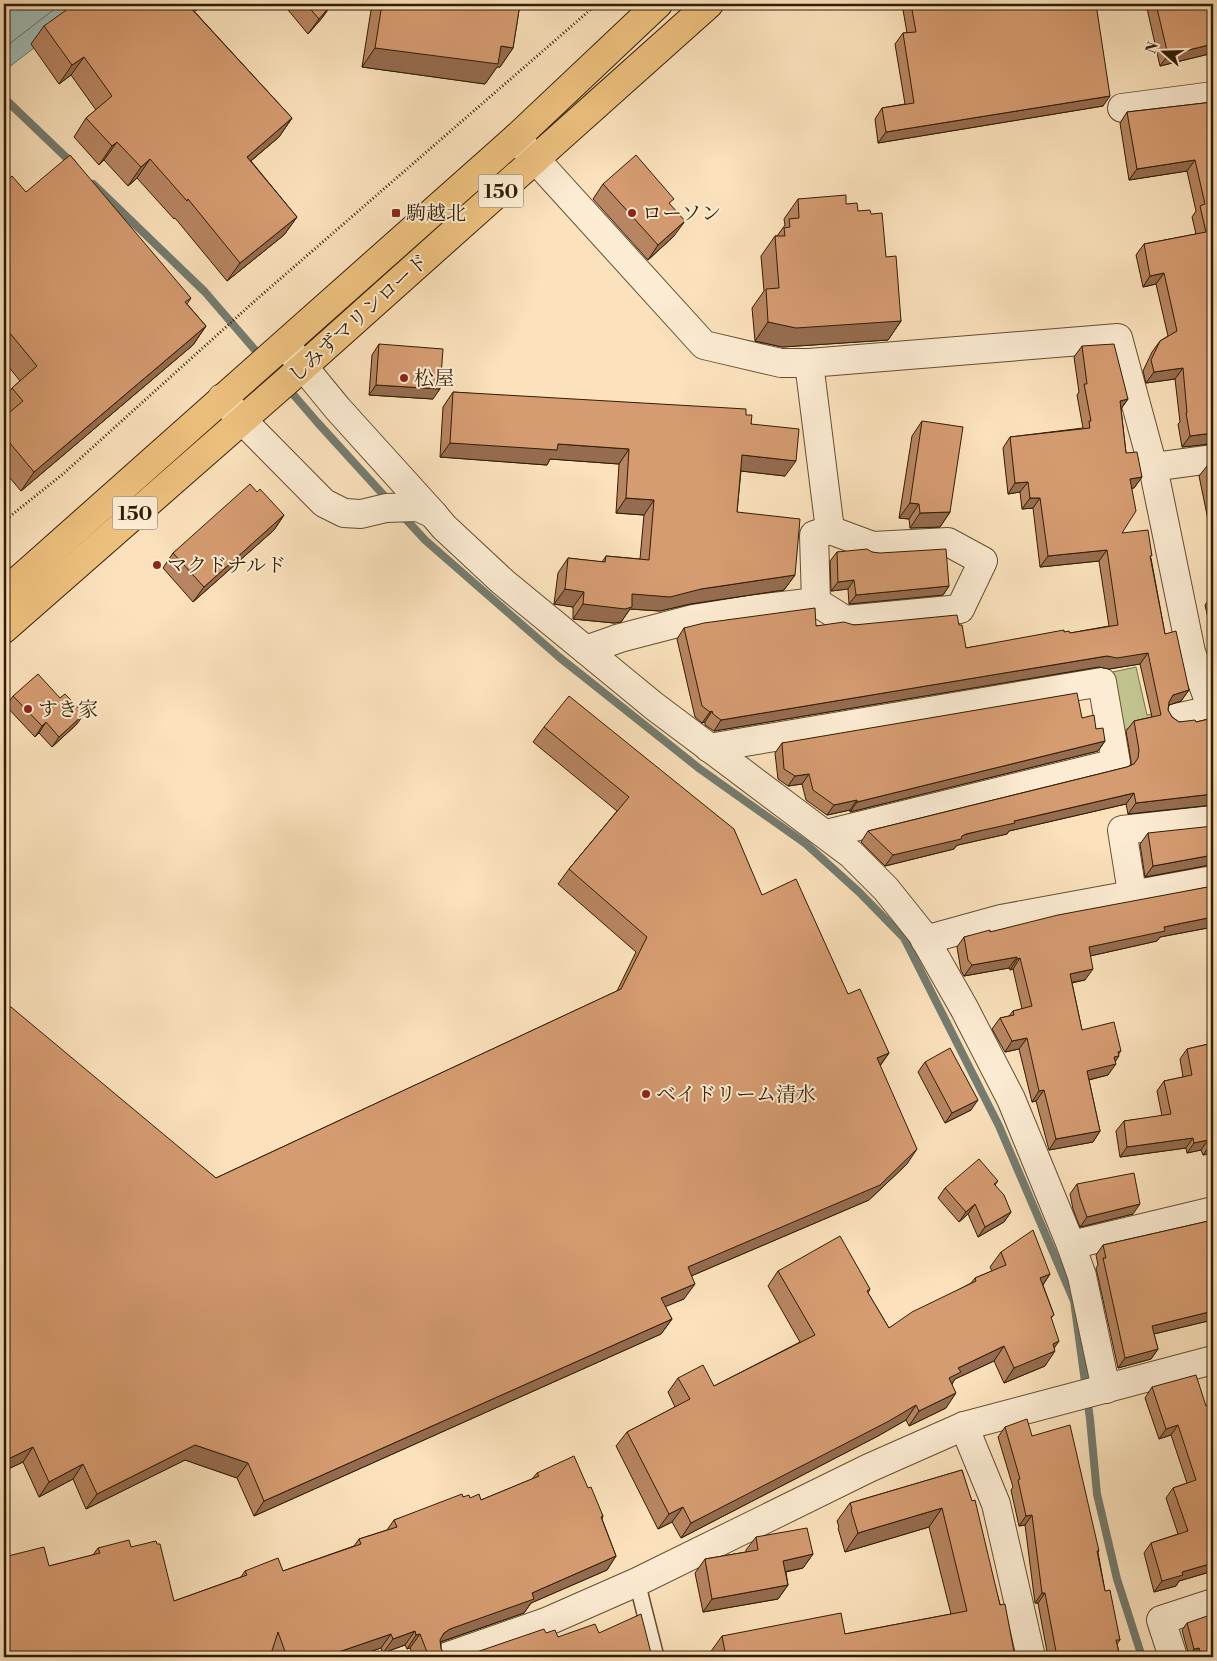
<svg xmlns="http://www.w3.org/2000/svg" width="1217" height="1661" viewBox="0 0 1217 1661" font-family="'Libre Bodoni','Noto Serif JP',serif">
<style>
.green{fill:#c1c38f;stroke:#797048}
.water{fill:#a1bcb9;stroke:#747c70}
.lines{fill:none;stroke-linecap:round;stroke-linejoin:round}
.shore{stroke:#696c5e;stroke-width:1}
.stream{stroke:#747c70;stroke-width:8}
.service-casing{stroke:#644e30;stroke-width:18}
.minor-casing{stroke:#644e30;stroke-width:30}
.trunk-casing{stroke:#311d02;stroke-width:30}
.path{stroke:#311d02;stroke-width:3;stroke-dasharray:1 2.5;stroke-linecap:butt}
.service{stroke:#fcecd3;stroke-width:15}
.minor{stroke:#fcecd3;stroke-width:28}
.trunk{stroke:#eec17e;stroke-width:28}
.wall{fill:#b78561;stroke:#311d02}
.shaded-wall{fill:#956c4f;stroke:#311d02}
.building{fill:#d59b71;stroke:#311d02}
.poi-dot{fill:#8f2418;stroke:#fcecd3;stroke-width:2}
.labels{text-anchor:middle;stroke-width:4;stroke-linejoin:round;paint-order:stroke}
.shield{fill:#fcecd3;stroke:#6e5b41;stroke-width:1}
.shield-label{font-size:19px;font-weight:bold;fill:#311d02}
.poi-label{font-size:20px;fill:#311d02;stroke:#fcecd3;text-anchor:start}
.street-label{font-size:20px;fill:#311d02;stroke:#fcecd3}
</style>
<rect width="100%" height="100%" fill="#fbe2bc"/>
<filter id="stains"><feTurbulence type="fractalNoise" baseFrequency=".004" numOctaves="4"/><feColorMatrix values="0 0 0 0 .2 0 0 0 0 .09 0 0 0 0 .02 0 0 0 .5 -.17"/></filter>
<radialGradient id="worn" r=".72"><stop offset=".6" stop-color="#630" stop-opacity="0"/><stop offset="1" stop-color="#630" stop-opacity=".3"/></radialGradient>
<polygon class="green" points="1136,667 1147,715 1164,712 1166,721 1117,731 1108,673"/>
<polygon class="water" points="4,4 91,4 4,71"/>
<g class="lines">
<polyline class="shore" points="4,48 61,4"/>
<g class="stream">
<polyline points="4,98 73,164"/>
<polyline points="93,184 205,292 317,422 389,501"/>
<polyline points="402,515 425,540 559,657 700,769 806,844 859,892 904,938 999,1126 1074,1301 1090,1419 1097,1494 1117,1579 1142,1657"/>
</g>
<g class="service-casing">
<polyline id="service" points="637,1582 656,1657"/>
</g>
<g class="minor-casing">
<g id="minor">
<polyline points="1122,108 1213,96"/>
<polyline points="516,138 704,345 781,363 809,363"/>
<polyline points="288,348 338,409 433,514"/>
<polyline points="222,398 241,419 324,503 344,513 361,514 386,508 418,507 433,514 444,527 503,582 654,706 851,854 886,889 922,934 964,1008 1011,1099 1071,1245 1082,1276 1106,1389"/>
<polyline points="1153,467 1212,459"/>
<polyline points="816,602 814,535 830,530"/>
<polyline points="586,650 620,638 693,619 749,610 816,602 845,620 960,609 983,561 948,542 873,546 830,530 809,363 1118,338 1153,467 1191,652 1213,712"/>
<polyline points="1176,718 1212,710"/>
<polyline points="709,748 1102,682 1116,763 826,834"/>
<polyline points="1132,893 1122,830 1213,820"/>
<polyline points="925,940 1001,919 1213,880"/>
<polyline points="1071,1245 1213,1211"/>
<polyline points="964,1426 996,1504 1031,1657"/>
<polyline points="446,1657 546,1622 637,1582 869,1468 964,1426 1213,1360"/>
<polyline points="1173,1657 1161,1620 1213,1603"/>
</g>
</g>
<g class="trunk-casing">
<g id="trunk">
<polyline points="4,593 516,138 658,4"/>
<polyline points="4,629 304,366 709,4"/>
</g>
</g>
<polyline class="path" points="4,521 63,474 257,299 597,4"/>
<use href="#service" class="service"/>
<use href="#minor" class="minor"/>
<use href="#trunk" class="trunk"/>
</g>
<g class="wall">
<polygon points="283,4 332,4 322,18 308,34"/>
<polygon points="372,4 520,4 513,48 500,67 497,67 485,84 362,67"/>
<polygon points="902,4 1096,4 1103,106 878,143 875,119 882,108 905,104 895,44 903,33 907,33"/>
<polygon points="1146,4 1213,4 1213,53 1160,66"/>
<polygon points="74,9 194,11 292,118 279,137 251,161 297,217 284,235 227,281 175,218 174,219 137,178 128,186 104,160 99,165 74,137 86,118 96,110 71,75 59,84 31,44 44,26"/>
<polygon points="1213,102 1213,444 1210,444 1182,447 1178,424 1180,422 1175,379 1146,383 1143,371 1152,352 1160,341 1168,336 1156,284 1143,287 1136,255 1144,244 1196,234 1192,217 1196,211 1187,171 1129,180 1120,123 1127,112"/>
<polygon points="4,183 26,192 191,298 187,304 206,326 193,345 21,491 4,471 4,417 5,415 4,414 4,399 12,388 20,381 4,361"/>
<polygon points="603,184 670,204 674,236 648,260 593,199"/>
<polygon points="798,199 846,204 858,211 871,214 886,257 901,321 888,340 782,347 755,341 752,308 764,291 761,256 775,236 777,236 785,225 784,219"/>
<polygon points="379,344 433,399 369,395 372,355"/>
<polygon points="1082,346 1128,399 1121,409 1126,453 1142,477 1134,488 1132,488 1122,533 1151,558 1165,634 1189,690 1181,701 1169,705 1168,710 1172,717 1179,722 1196,722 1213,718 1213,805 1128,814 1126,804 1009,831 1007,834 958,845 956,846 954,849 885,866 861,842 868,831 1127,767 1131,765 1131,761 1126,731 1134,721 1152,717 1140,664 1109,669 1099,667 714,731 705,725 705,722 702,723 695,717 677,639 684,628 854,625 959,625 966,648 1064,632 1070,633 1109,626 1099,561 1040,567 1033,508 1022,509 1020,492 1008,494 1003,448 1010,437 1083,428 1077,395 1079,392 1074,357"/>
<polygon points="453,392 746,415 785,476 741,471 737,512 795,575 784,590 690,604 660,611 630,609 621,622 614,623 573,619 573,607 554,604 558,573 568,558 602,562 606,556 640,559 644,515 616,513 619,464 550,459 547,465 440,457 443,407"/>
<polygon points="922,421 950,512 940,527 910,528 909,519 899,518 912,436"/>
<polygon points="1213,465 1213,560 1208,538 1211,534 1199,476 1207,466"/>
<polygon points="257,492 284,515 274,530 193,602 163,568 173,553"/>
<polygon points="837,552 872,552 949,586 943,595 849,604 848,589 831,591 830,561"/>
<polygon points="1213,594 1213,631 1211,631 1205,605"/>
<polygon points="13,696 60,698 77,724 52,747 39,733 35,737 6,706"/>
<polygon points="1082,718 1096,729 1105,741 1098,751 850,812 850,810 827,815 806,800 802,784 788,786 778,779 775,753 782,743"/>
<polygon points="544,727 762,895 848,994 889,1053 880,1066 907,1164 869,1200 691,1276 684,1299 665,1306 672,1319 661,1334 254,1516 237,1478 185,1460 86,1509 73,1479 39,1497 23,1462 4,1471 4,1010 216,1178 617,991 636,952 558,884 569,869 617,811 533,742"/>
<polygon points="1148,833 1210,865 1145,877 1140,844"/>
<polygon points="1213,886 1213,927 1160,937 1157,941 1090,956 1085,980 1072,983 1082,1030 1119,1054 1108,1075 1089,1080 1100,1131 1093,1142 1049,1150 1036,1101 1032,1102 1019,1049 1005,1052 992,1029 1000,1018 1009,1016 1013,1011 1022,1009 1013,969 1010,970 1009,968 964,976 961,971 957,947 964,937 990,932"/>
<polygon points="1213,1043 1213,1153 1203,1155 1201,1150 1187,1153 1186,1148 1120,1157 1116,1131 1124,1121 1162,1116 1157,1091 1164,1081 1183,1077 1180,1059 1187,1049"/>
<polygon points="925,1062 971,1110 945,1123 918,1072"/>
<polygon points="998,1181 995,1185 1011,1212 1004,1222 978,1237 968,1214 959,1222 938,1198 945,1188"/>
<polygon points="1077,1184 1133,1214 1080,1227 1073,1209 1070,1194"/>
<polygon points="1213,1220 1213,1330 1210,1331 1208,1321 1154,1334 1158,1349 1151,1359 1118,1368 1096,1268 1098,1265 1096,1255 1103,1245"/>
<polygon points="1001,1252 1050,1274 1043,1285 1054,1315 1051,1318 1054,1348 1045,1366 1004,1383 994,1361 955,1379 952,1384 946,1408 909,1426 906,1420 878,1436 681,1538 672,1522 658,1529 616,1446 627,1432 675,1407 668,1392 678,1378 714,1386 800,1342 768,1286 778,1271 870,1289 868,1293 889,1328 971,1283 975,1278 992,1271 990,1267"/>
<polygon points="1152,1387 1206,1406 1213,1403 1213,1571 1179,1581 1176,1586 1154,1592 1144,1553 1151,1543 1178,1534 1166,1498 1173,1488 1187,1483 1171,1435 1159,1439 1145,1398"/>
<polygon points="1005,1427 1032,1436 1099,1551 1098,1552 1105,1591 1120,1640 1117,1644 1120,1657 1048,1657 1038,1603 1035,1603 1025,1525 1019,1526 1011,1490 1013,1487 998,1437"/>
<polygon points="962,1470 1015,1657 709,1657 709,1654 722,1636 845,1634 951,1614 929,1527 845,1552 838,1528 839,1527 837,1521 850,1503"/>
<polygon points="537,1473 588,1488 603,1516 602,1519 616,1556 607,1570 531,1603 524,1613 441,1642 441,1649 446,1655 450,1657 414,1657 410,1648 407,1649 405,1645 383,1653 381,1648 354,1657 273,1657 271,1654 4,1657 49,1566 93,1555 98,1548 131,1547 174,1601 241,1577 245,1571 283,1571 354,1546 359,1539 387,1530 394,1520 463,1497 481,1500 532,1479"/>
<polygon points="756,1537 813,1554 803,1568 786,1572 788,1585 778,1599 703,1612 695,1573 705,1559 746,1552 746,1550"/>
<polygon points="1187,1623 1213,1657 1196,1657 1195,1654 1189,1656 1182,1630"/>
</g>
<g class="shaded-wall">
<polygon points="186,4 208,4 174,22"/>
<polygon points="332,4 322,18 308,34 319,19"/>
<polygon points="1213,44 1213,53 1160,66 1168,55"/>
<polygon points="501,46 513,48 500,67 497,67 485,84 362,67 375,48"/>
<polygon points="84,57 71,75 59,84 72,65"/>
<polygon points="1110,96 1103,106 878,143 886,132"/>
<polygon points="292,118 279,137 234,175 247,157"/>
<polygon points="117,142 104,160 99,165 112,146"/>
<polygon points="150,159 137,178 128,186 141,167"/>
<polygon points="1195,160 1187,171 1129,180 1137,169"/>
<polygon points="297,217 284,235 227,281 240,263"/>
<polygon points="685,221 674,236 648,260 658,245"/>
<polygon points="1164,273 1156,284 1143,287 1150,276"/>
<polygon points="901,321 888,340 782,347 755,341 768,322"/>
<polygon points="206,326 193,345 21,491 34,472"/>
<polygon points="1183,368 1175,379 1146,383 1154,372"/>
<polygon points="376,385 440,389 433,399 369,395"/>
<polygon points="1128,399 1120,410 1120,401"/>
<polygon points="1213,433 1213,444 1210,444 1182,447 1190,436"/>
<polygon points="450,443 558,444 629,449 619,464 550,459 547,465 440,457"/>
<polygon points="742,455 796,461 785,476 732,470"/>
<polygon points="1142,477 1134,488 1122,490 1130,479"/>
<polygon points="1028,482 1020,492 1008,494 1015,483"/>
<polygon points="626,498 654,500 644,515 616,513"/>
<polygon points="1030,498 1040,498 1033,508 1022,509"/>
<polygon points="910,503 919,504 909,519 899,518"/>
<polygon points="950,512 940,527 910,528 920,513"/>
<polygon points="284,515 274,530 193,602 204,587"/>
<polygon points="1107,550 1099,561 1040,567 1048,556"/>
<polygon points="795,575 784,590 690,604 660,611 630,609 621,622 614,623 573,619 583,604 632,594 701,589"/>
<polygon points="854,580 848,589 831,591 838,582"/>
<polygon points="949,586 943,595 849,604 856,595"/>
<polygon points="565,589 584,592 573,607 554,604"/>
<polygon points="1148,653 1140,664 1109,669 1099,667 714,731 721,720 1107,656"/>
<polygon points="1189,690 1181,701 1166,706 1173,695"/>
<polygon points="712,711 705,722 702,723 710,712"/>
<polygon points="84,714 77,724 52,747 59,737"/>
<polygon points="46,722 39,733 35,737 42,726"/>
<polygon points="1105,741 1098,751 850,812 857,802"/>
<polygon points="809,774 802,784 788,786 795,776"/>
<polygon points="1134,793 1126,804 1009,831 1007,834 958,845 956,846 954,849 885,866 893,855 1014,821"/>
<polygon points="1213,794 1213,805 1128,814 1136,803"/>
<polygon points="857,800 850,810 827,815 834,805"/>
<polygon points="1213,855 1213,865 1210,865 1145,877 1153,866"/>
<polygon points="1213,917 1213,927 1160,937 1157,941 1081,958 1089,947 1164,927 1183,923"/>
<polygon points="1017,957 1009,968 964,976 972,965"/>
<polygon points="1020,958 1013,969 1010,970 1017,959"/>
<polygon points="1093,969 1085,980 1062,984 1070,974"/>
<polygon points="1027,1038 1019,1049 1005,1052 1012,1041"/>
<polygon points="1121,1051 1117,1056 1119,1056 1113,1065 1116,1064 1108,1075 1079,1082 1087,1071"/>
<polygon points="889,1053 878,1068 877,1058"/>
<polygon points="1044,1090 1036,1101 1032,1102 1039,1091"/>
<polygon points="978,1100 971,1110 945,1123 952,1113"/>
<polygon points="1100,1131 1093,1142 1049,1150 1056,1139"/>
<polygon points="1193,1138 1186,1148 1120,1157 1127,1147"/>
<polygon points="1208,1140 1201,1150 1187,1153 1194,1143"/>
<polygon points="1213,1144 1213,1153 1203,1155 1210,1145"/>
<polygon points="917,1149 907,1164 869,1200 677,1282 688,1267"/>
<polygon points="975,1204 968,1214 959,1222 966,1212"/>
<polygon points="1140,1204 1133,1214 1080,1227 1087,1217"/>
<polygon points="1011,1212 1004,1222 978,1237 985,1227"/>
<polygon points="1050,1274 1040,1289 1040,1278"/>
<polygon points="695,1284 684,1299 650,1313 661,1298"/>
<polygon points="1213,1311 1213,1314 1208,1321 1145,1336 1152,1326"/>
<polygon points="672,1319 661,1334 254,1516 264,1501"/>
<polygon points="1059,1341 1051,1353 1055,1351 1045,1366 1004,1383 1014,1368 1053,1344"/>
<polygon points="1004,1346 994,1361 955,1379 950,1387 949,1378 958,1368"/>
<polygon points="1158,1349 1151,1359 1118,1368 1125,1358"/>
<polygon points="956,1393 946,1408 909,1426 919,1411"/>
<polygon points="916,1405 906,1420 878,1436 681,1538 691,1523"/>
<polygon points="1178,1425 1171,1435 1159,1439 1166,1429"/>
<polygon points="195,1445 248,1463 237,1478 185,1460 86,1509 97,1494"/>
<polygon points="33,1447 23,1462 4,1471 4,1461"/>
<polygon points="83,1464 73,1479 39,1497 49,1482"/>
<polygon points="683,1507 672,1522 658,1529 669,1514"/>
<polygon points="942,1508 929,1527 845,1552 858,1533"/>
<polygon points="1032,1515 1025,1525 1019,1526 1026,1516"/>
<polygon points="813,1554 803,1568 774,1574 783,1561"/>
<polygon points="616,1556 607,1570 531,1603 524,1613 440,1642 434,1647 444,1633 450,1629"/>
<polygon points="1213,1563 1213,1571 1179,1581 1176,1586 1154,1592 1162,1581 1182,1572"/>
<polygon points="788,1585 778,1599 703,1612 712,1599"/>
<polygon points="1042,1593 1045,1593 1038,1603 1035,1603"/>
<polygon points="415,1631 405,1645 383,1653 393,1639"/>
<polygon points="391,1634 381,1648 354,1657 324,1657"/>
<polygon points="420,1634 410,1648 407,1649 416,1635"/>
<polygon points="1199,1648 1195,1654 1189,1656 1194,1649"/>
</g>
<g class="building">
<polygon points="81,4 187,4 292,118 247,157 297,217 240,263 188,199 187,201 150,159 141,167 117,142 112,146 86,118 112,96 84,57 72,65 44,26 72,6 74,9"/>
<polygon points="306,4 332,4 319,19"/>
<polygon points="382,4 520,4 513,48 501,46 498,64 375,48"/>
<polygon points="911,4 1096,4 1110,96 886,132 882,108 914,103 903,33 916,32"/>
<polygon points="1156,4 1213,4 1213,44 1168,55"/>
<polygon points="1213,102 1213,433 1190,436 1186,413 1187,413 1183,368 1154,372 1151,360 1160,341 1177,331 1164,273 1150,276 1144,244 1206,232 1200,206 1205,204 1195,160 1137,169 1127,112"/>
<polygon points="70,155 191,298 185,302 206,326 34,472 4,436 4,417 23,401 12,388 37,366 4,326 4,183 12,176 26,192"/>
<polygon points="636,155 674,199 669,203 685,221 658,245 603,184"/>
<polygon points="846,195 846,204 857,203 858,211 870,210 871,214 882,213 886,257 896,256 901,321 796,328 768,322 766,289 779,288 775,236 785,236 784,228 790,227 789,219 799,218 798,199"/>
<polygon points="379,344 443,349 440,389 376,385"/>
<polygon points="1114,344 1128,399 1120,401 1126,453 1137,452 1142,477 1130,479 1136,511 1122,533 1148,530 1152,556 1150,556 1165,634 1176,631 1189,690 1173,695 1169,702 1168,710 1172,717 1179,722 1195,720 1196,722 1213,718 1213,794 1136,803 1134,793 1014,821 1015,823 966,834 962,836 961,839 893,855 868,831 1127,767 1134,764 1138,758 1139,750 1134,721 1161,715 1148,653 1117,658 1107,656 721,720 713,714 712,711 710,712 702,706 684,628 704,623 815,608 816,626 844,622 854,625 957,615 959,625 962,625 966,648 1064,630 1064,632 1069,631 1070,633 1118,625 1107,550 1048,556 1040,498 1030,498 1028,482 1015,483 1010,437 1090,428 1089,421 1091,421 1084,384 1087,384 1082,346"/>
<polygon points="453,392 746,409 746,415 752,415 751,424 799,429 796,461 742,455 737,512 800,519 795,575 701,589 670,597 632,594 632,607 625,609 583,604 584,592 565,589 568,558 605,562 606,556 649,560 654,500 626,498 629,449 558,444 557,450 450,443"/>
<polygon points="922,421 963,427 950,512 920,513 919,504 910,503"/>
<polygon points="1213,465 1213,497 1207,466"/>
<polygon points="250,484 257,492 260,489 284,515 204,587 173,553"/>
<polygon points="867,549 872,552 880,553 946,549 949,586 856,595 854,580 838,582 837,552"/>
<polygon points="38,674 60,698 65,694 84,714 59,737 46,722 42,726 13,696"/>
<polygon points="1077,693 1082,718 1094,715 1096,729 1103,728 1105,741 857,802 857,800 834,805 813,790 809,774 795,776 784,769 782,743"/>
<polygon points="569,696 734,829 762,895 796,879 848,994 860,989 889,1053 877,1058 917,1149 880,1185 688,1267 695,1284 661,1298 672,1319 264,1501 248,1463 195,1445 97,1494 83,1464 49,1482 33,1447 4,1461 4,1010 11,1007 216,1178 621,989 647,937 569,869 629,797 544,727"/>
<polygon points="4,770 9,776 4,781"/>
<polygon points="1213,826 1213,855 1153,866 1148,833"/>
<polygon points="1213,886 1213,917 1183,923 1164,927 1165,931 1089,947 1093,969 1070,974 1082,1030 1114,1022 1121,1051 1118,1052 1119,1056 1114,1057 1116,1064 1087,1071 1100,1131 1056,1139 1044,1090 1039,1091 1027,1038 1012,1041 1000,1018 1014,1015 1013,1011 1032,1006 1020,958 1017,959 1017,957 972,965 968,960 964,937 990,930 990,932 1058,915"/>
<polygon points="1213,1043 1213,1144 1210,1145 1208,1140 1194,1143 1193,1138 1127,1147 1124,1121 1171,1114 1164,1081 1192,1075 1187,1049"/>
<polygon points="950,1048 978,1100 952,1113 925,1062"/>
<polygon points="979,1159 998,1181 994,1184 1004,1195 1011,1212 985,1227 975,1204 966,1212 945,1188"/>
<polygon points="1134,1173 1140,1204 1087,1217 1080,1198 1077,1184"/>
<polygon points="1213,1220 1213,1311 1152,1326 1158,1349 1125,1358 1103,1258 1106,1258 1103,1245"/>
<polygon points="1033,1230 1050,1274 1040,1278 1054,1315 1051,1317 1059,1341 1053,1344 1055,1351 1014,1368 1004,1346 958,1368 961,1372 949,1378 956,1393 919,1411 916,1405 889,1421 691,1523 683,1507 669,1514 627,1432 690,1399 678,1378 703,1365 714,1386 815,1335 778,1271 840,1236 870,1289 867,1291 889,1328 912,1312 976,1281 975,1278 1006,1265 1001,1252"/>
<polygon points="1196,1375 1206,1406 1213,1403 1213,1563 1182,1572 1183,1575 1162,1581 1151,1543 1188,1531 1173,1488 1196,1480 1178,1425 1166,1429 1152,1387"/>
<polygon points="1027,1419 1032,1436 1070,1425 1099,1551 1097,1551 1105,1591 1110,1590 1120,1640 1116,1640 1120,1657 1057,1657 1045,1593 1042,1593 1032,1515 1026,1516 1018,1480 1020,1479 1005,1427"/>
<polygon points="574,1456 588,1488 591,1487 603,1516 601,1517 616,1556 532,1593 534,1599 450,1629 444,1633 440,1640 441,1649 446,1655 450,1657 429,1657 420,1634 416,1635 415,1631 393,1639 391,1634 324,1657 287,1657 278,1632 270,1657 4,1657 4,1557 44,1547 49,1566 100,1553 98,1548 129,1540 131,1547 156,1541 157,1544 160,1544 174,1601 247,1575 245,1571 278,1558 283,1571 361,1544 359,1539 397,1527 394,1520 462,1494 463,1497 469,1495 470,1498 479,1494 481,1500 539,1476 537,1473"/>
<polygon points="962,1470 972,1501 975,1500 1000,1605 1005,1604 1015,1657 723,1657 726,1657 722,1636 841,1613 845,1634 967,1611 942,1508 858,1533 851,1510 852,1509 850,1503"/>
<polygon points="807,1528 813,1554 783,1561 788,1585 712,1599 705,1559 758,1550 756,1537"/>
<polygon points="641,1614 652,1657 462,1657 544,1629 546,1633 555,1630 558,1637 595,1624 599,1633"/>
<polygon points="1213,1614 1213,1657 1202,1657 1199,1648 1194,1649 1187,1623"/>
</g>
<g class="poi-dot">
<rect x="391" y="208" width="10" height="10" rx="2.5"/>
<circle cx="632" cy="213" r="5"/>
<circle cx="404" cy="378" r="5"/>
<circle cx="157" cy="565" r="5"/>
<circle cx="28" cy="709" r="5"/>
<circle cx="646" cy="1094" r="5"/>
</g>
<g class="labels">
<g class="shield">
<rect x="478.5" y="174.5" width="45" height="33" rx="4"/>
<rect x="112.5" y="496.5" width="45" height="33" rx="4"/>
</g>
<g class="shield-label">
<text x="501" y="198">150</text>
<text x="135" y="520">150</text>
</g>
<g class="poi-label">
<text x="406" y="220">駒越北</text>
<text x="642" y="220">ローソン</text>
<text x="414" y="385">松屋</text>
<text x="167" y="572">マクドナルド</text>
<text x="38" y="716">すき家</text>
<text x="656" y="1101">ベイドリーム清水</text>
</g>
<g class="street-label">
<text transform="translate(358 318) rotate(-42)" y="7">しみずマリンロード</text>
</g>
</g>
<rect width="1217" height="1661" fill="none" stroke="#fbe2bc" stroke-width="20"/>
<rect x="5" y="5" width="1207" height="1651" fill="none" stroke="#311d02" stroke-width="2.5"/>
<rect x="10" y="10" width="1197" height="1641" fill="none" stroke="#311d02"/>
<g transform="translate(1164 52) rotate(290)" stroke="#fcecd3" stroke-width="4" paint-order="stroke">
<path d="M0-4L9 19L0 12L-9 19Z" fill="#311d02"/>
<text y="-8" font-size="14" font-weight="bold" text-anchor="middle" fill="#311d02">N</text>
</g>
<rect width="100%" height="100%" filter="url(#stains)"/>
<rect width="100%" height="100%" fill="url(#worn)"/>
</svg>
